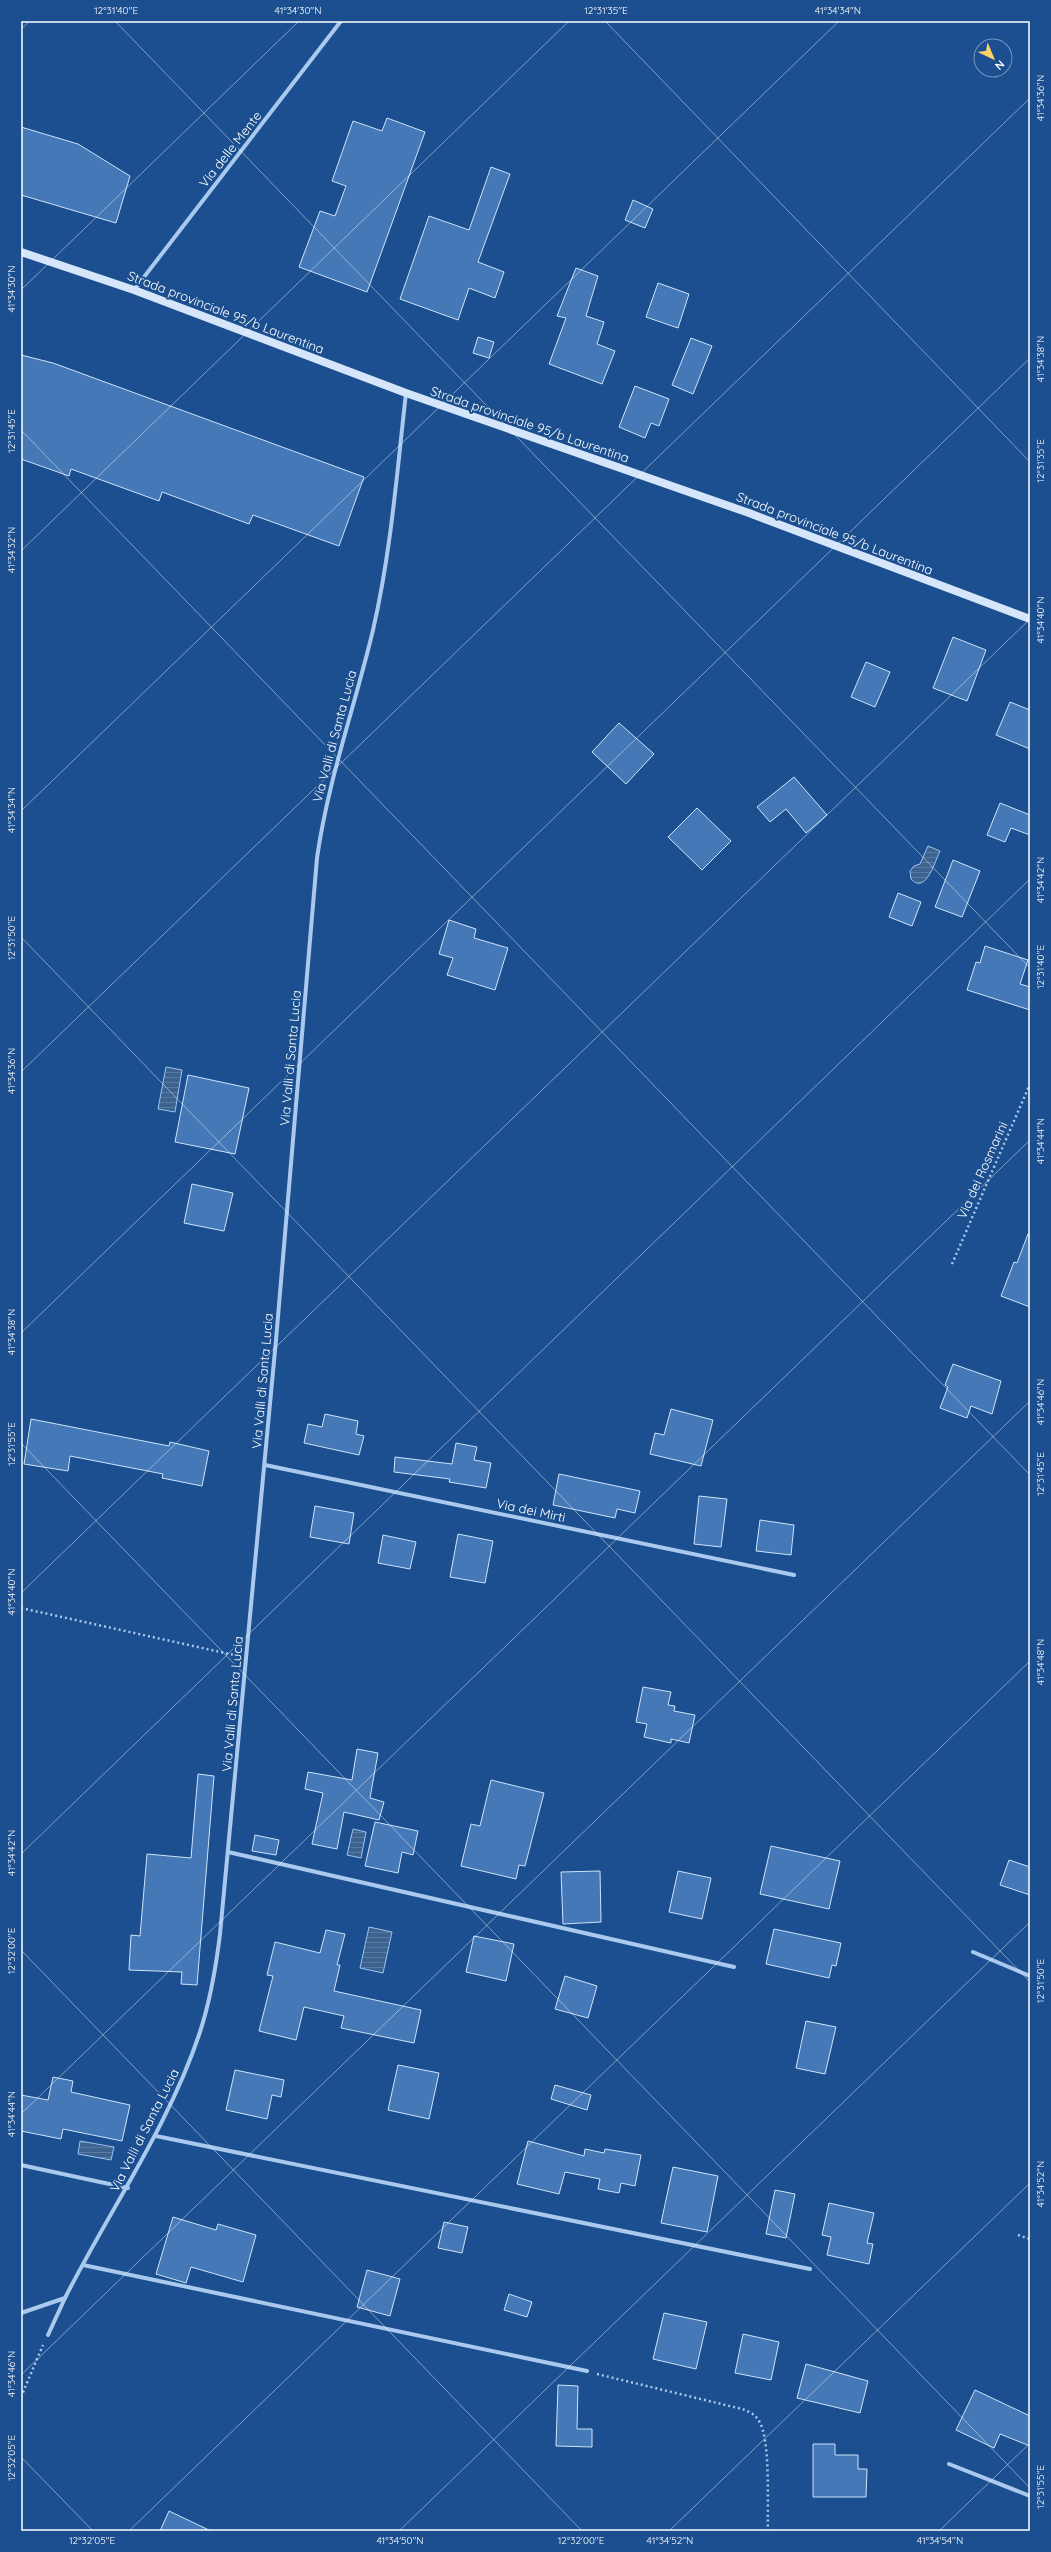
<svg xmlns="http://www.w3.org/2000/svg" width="1051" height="2552" viewBox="0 0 1051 2552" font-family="Quicksand,sans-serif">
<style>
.water{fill:url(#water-rules);stroke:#9cc4f0}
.building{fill:#4478b7;stroke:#cfe3fa}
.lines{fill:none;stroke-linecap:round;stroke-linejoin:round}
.path{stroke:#a9c9ee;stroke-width:2.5;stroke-dasharray:2 3;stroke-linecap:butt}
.minor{stroke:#a9c9ee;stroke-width:4}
.secondary{stroke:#d6e6fa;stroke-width:8}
.ticks{fill:none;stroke:#fff;stroke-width:1;stroke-opacity:0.45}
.labels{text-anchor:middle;stroke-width:4;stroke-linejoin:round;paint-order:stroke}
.street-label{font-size:13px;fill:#fff;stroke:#1b4f8f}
.neatline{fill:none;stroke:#fff;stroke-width:1.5}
.ticks-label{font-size:10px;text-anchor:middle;fill:#fff}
</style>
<defs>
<pattern id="water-rules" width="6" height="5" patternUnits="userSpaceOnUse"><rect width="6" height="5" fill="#3c6290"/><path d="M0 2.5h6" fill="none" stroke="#597aa1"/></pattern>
</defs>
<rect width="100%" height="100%" fill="#1b4f8f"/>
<g class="water">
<path d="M 928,846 L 940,851 C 935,861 926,895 911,879 L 910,871 L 914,866 L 920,864 Z"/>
<polygon points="166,1067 182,1070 175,1112 158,1109"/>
<polygon points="353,1829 366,1832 361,1858 347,1855"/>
<polygon points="369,1927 392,1932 383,1973 360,1968"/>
<polygon points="80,2141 114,2147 111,2160 78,2154"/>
</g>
<g class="building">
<polygon points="387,118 425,132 367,292 299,267 320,211 335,216 346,186 332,181 353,121 382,131"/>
<polygon points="21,127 78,144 130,176 116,223 21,195"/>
<polygon points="491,167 510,174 478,262 504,272 495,298 469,288 458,320 400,299 429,216 469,230"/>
<polygon points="633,200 653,209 645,228 625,220"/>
<polygon points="576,268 598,276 586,316 604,322 597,344 615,351 602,384 549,364 566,318 557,316"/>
<polygon points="658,283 689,294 678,328 646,317"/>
<polygon points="478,337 494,342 489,358 473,353"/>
<polygon points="691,338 712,346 693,394 672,385"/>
<polygon points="21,355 53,363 364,477 339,546 253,515 249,524 162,492 159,501 71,469 69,476 21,459"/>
<polygon points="635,386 669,399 659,426 651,423 645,438 619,427"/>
<polygon points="953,637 986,650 967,701 933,688"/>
<polygon points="866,662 890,672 875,707 851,697"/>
<polygon points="1010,702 1030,710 1030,749 996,735"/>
<polygon points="619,723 654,754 626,784 592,752"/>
<polygon points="794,777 827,815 806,833 786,809 770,822 757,807"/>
<polygon points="1000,803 1030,815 1030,835 1011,828 1005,842 987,835"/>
<polygon points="697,808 731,841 702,870 668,837"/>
<polygon points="953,860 980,871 962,917 935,907"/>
<polygon points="898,893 921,902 912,926 889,917"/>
<polygon points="449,920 476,929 474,938 508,948 495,990 447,975 453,958 439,954"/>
<polygon points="985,946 1028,960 1020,984 1030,987 1030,1010 967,990 976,962 980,963"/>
<polygon points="188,1075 249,1088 235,1154 175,1142"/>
<polygon points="192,1184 233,1193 224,1231 184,1223"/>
<polygon points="1028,1234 1030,1234 1030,1307 1001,1296 1014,1262 1017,1263"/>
<polygon points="953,1364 1001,1381 992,1414 971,1406 967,1418 940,1408 948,1387 945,1385"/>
<polygon points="671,1409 713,1420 701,1466 650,1454 655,1433 664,1435"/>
<polygon points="325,1414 358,1421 356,1434 364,1436 359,1455 304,1443 308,1424 322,1427"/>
<polygon points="31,1419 169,1446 170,1442 209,1451 202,1486 162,1478 163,1474 70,1456 68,1471 24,1464"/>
<polygon points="456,1443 477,1447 474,1460 491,1463 486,1488 449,1482 450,1479 394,1472 395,1457 452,1464"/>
<polygon points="559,1474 640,1491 635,1513 617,1509 615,1518 553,1505"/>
<polygon points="699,1496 727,1499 721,1547 694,1544"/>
<polygon points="315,1506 354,1513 349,1544 310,1537"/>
<polygon points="760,1520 794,1525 791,1555 756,1551"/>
<polygon points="458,1534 493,1541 485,1583 450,1577"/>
<polygon points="383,1535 416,1542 410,1569 378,1563"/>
<polygon points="643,1687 671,1692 668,1705 675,1706 674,1711 695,1715 689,1743 671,1739 671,1743 644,1737 647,1724 636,1722"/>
<polygon points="357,1749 378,1753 370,1798 384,1802 379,1820 344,1812 337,1849 312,1844 323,1793 305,1789 308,1772 352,1780"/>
<polygon points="198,1774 214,1776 197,1985 181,1984 182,1972 129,1970 131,1935 140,1936 147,1854 191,1858"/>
<polygon points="491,1780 544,1793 525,1866 519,1865 516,1879 461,1866 471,1824 480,1826"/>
<polygon points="375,1822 418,1831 413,1855 402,1852 398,1873 365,1866"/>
<polygon points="255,1835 279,1840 276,1855 252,1851"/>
<polygon points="771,1846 840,1861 829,1909 760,1894"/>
<polygon points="1009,1860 1030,1867 1030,1895 1000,1885"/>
<polygon points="600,1871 601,1922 563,1924 561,1872"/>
<polygon points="678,1871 711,1878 702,1919 669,1912"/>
<polygon points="774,1929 841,1943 836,1966 832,1965 829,1978 766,1964"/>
<polygon points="326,1930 345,1934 337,1965 340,1965 334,1991 421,2010 414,2043 341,2028 344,2016 304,2007 296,2040 259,2031 273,1976 267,1975 275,1942 320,1953"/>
<polygon points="474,1936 514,1944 506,1981 466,1972"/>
<polygon points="565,1976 597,1986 588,2018 555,2009"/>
<polygon points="806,2021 836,2027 825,2074 796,2068"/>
<polygon points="398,2065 439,2073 429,2119 388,2110"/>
<polygon points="235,2070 284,2080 281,2097 272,2095 267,2119 226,2110"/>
<polygon points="53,2077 73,2081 71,2092 130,2105 122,2141 63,2129 61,2139 21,2131 21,2095 48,2100"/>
<polygon points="555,2085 591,2095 587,2110 551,2099"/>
<polygon points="528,2141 584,2156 585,2149 604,2153 605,2149 641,2155 635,2186 621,2183 619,2193 598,2189 600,2179 565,2172 559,2194 517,2184"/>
<polygon points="673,2167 718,2176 707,2232 661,2223"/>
<polygon points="775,2190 795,2194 786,2238 766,2234"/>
<polygon points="829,2203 874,2213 867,2243 873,2244 869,2264 827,2255 831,2237 822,2235"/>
<polygon points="173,2217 216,2230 218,2224 256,2235 243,2282 191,2267 186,2283 156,2274"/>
<polygon points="444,2222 468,2227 462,2253 438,2248"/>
<polygon points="367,2270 400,2279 390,2316 357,2307"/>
<polygon points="509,2294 532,2302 527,2317 504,2310"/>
<polygon points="664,2313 707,2322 696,2369 653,2359"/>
<polygon points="743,2334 779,2342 771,2380 735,2373"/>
<polygon points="806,2364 868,2381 860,2413 797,2398"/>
<polygon points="558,2385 578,2386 577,2429 592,2429 592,2447 556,2446"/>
<polygon points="975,2390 1030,2416 1030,2446 1000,2434 994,2448 956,2430"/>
<polygon points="813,2444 835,2444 835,2455 858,2455 858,2469 867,2469 866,2497 813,2497"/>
<polygon points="169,2511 211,2531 160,2531"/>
</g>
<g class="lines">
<g class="path">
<polyline points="952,1264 1030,1084"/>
<polyline points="21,1608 234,1655"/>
<polyline points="1018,2235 1030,2239"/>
<path d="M 597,2374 L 742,2409 C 748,2411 755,2414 759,2421 C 771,2440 767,2506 768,2531"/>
<polyline points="21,2397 43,2345"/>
</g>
<g class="minor">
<polyline points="134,290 341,21"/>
<polyline points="265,1465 794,1575"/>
<polyline points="228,1852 734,1967"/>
<polyline points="973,1952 1030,1976"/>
<polyline points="156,2136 810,2269"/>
<polyline points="21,2165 128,2188"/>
<polyline points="83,2265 587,2371"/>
<path d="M 21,2313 L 65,2298 C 110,2209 168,2128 200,2032 C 210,2001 216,1967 220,1934 L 276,1340 L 317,858 C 328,780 355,706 373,630 C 391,552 397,472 406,393"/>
<polyline points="48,2335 65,2298"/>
<polyline points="949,2464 1030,2496"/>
</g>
<polyline class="secondary" points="21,252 134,290 406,393 749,513 1030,619"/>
</g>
<path class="ticks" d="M 115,21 L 1030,968M 605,21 L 1030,462M 21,29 L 30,21M 21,290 L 299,21M 21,430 L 1030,1475M 21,551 L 569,21M 21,811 L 839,21M 21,937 L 1030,1982M 21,1072 L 1030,98M 21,1333 L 1030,358M 21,1443 L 1030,2488M 21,1593 L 1030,619M 21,1854 L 1030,879M 21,1950 L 582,2531M 21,2114 L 1030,1140M 21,2375 L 1030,1401M 21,2457 L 93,2531M 129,2531 L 1030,1661M 399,2531 L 1030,1922M 669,2531 L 1030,2183M 939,2531 L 1030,2443"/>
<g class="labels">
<g class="street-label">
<text transform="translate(230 149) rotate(-52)" y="5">Via delle Mente</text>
<text transform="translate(226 312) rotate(21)" y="5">Strada provinciale 95/b Laurentina</text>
<text transform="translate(530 424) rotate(19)" y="5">Strada provinciale 95/b Laurentina</text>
<text transform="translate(835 533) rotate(21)" y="5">Strada provinciale 95/b Laurentina</text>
<text transform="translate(334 736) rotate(-75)" y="5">Via Valli di Santa Lucia</text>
<text transform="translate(290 1058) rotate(-85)" y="5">Via Valli di Santa Lucia</text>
<text transform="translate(982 1170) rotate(-66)" y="5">Via dei Rosmarini</text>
<text transform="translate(262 1381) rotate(-85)" y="5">Via Valli di Santa Lucia</text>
<text transform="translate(531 1510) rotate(12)" y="5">Via dei Mirti</text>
<text transform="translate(232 1704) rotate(-85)" y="5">Via Valli di Santa Lucia</text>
<text transform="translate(144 2130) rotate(-63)" y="5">Via Valli di Santa Lucia</text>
</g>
</g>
<rect width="1051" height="2552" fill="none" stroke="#1b4f8f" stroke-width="44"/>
<g transform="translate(993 58) rotate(136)"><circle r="19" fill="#1b4f8f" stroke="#7695bc"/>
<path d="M0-3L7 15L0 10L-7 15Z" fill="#ffd166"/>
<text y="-6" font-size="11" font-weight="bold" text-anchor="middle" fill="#ffffff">N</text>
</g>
<rect x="22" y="22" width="1007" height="2508" class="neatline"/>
<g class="ticks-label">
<text x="116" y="14">12°31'40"E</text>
<text x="298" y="14">41°34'30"N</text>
<text x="606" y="14">12°31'35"E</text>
<text x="838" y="14">41°34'34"N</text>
<text transform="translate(1040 98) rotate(-90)" y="4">41°34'36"N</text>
<text transform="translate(11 289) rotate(-90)" y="4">41°34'30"N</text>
<text transform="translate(1040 359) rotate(-90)" y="4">41°34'38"N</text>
<text transform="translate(11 431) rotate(-90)" y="4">12°31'45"E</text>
<text transform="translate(1040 461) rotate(-90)" y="4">12°31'35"E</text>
<text transform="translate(11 550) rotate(-90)" y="4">41°34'32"N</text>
<text transform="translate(1040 620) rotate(-90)" y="4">41°34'40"N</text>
<text transform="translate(11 810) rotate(-90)" y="4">41°34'34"N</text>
<text transform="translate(1040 880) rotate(-90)" y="4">41°34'42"N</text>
<text transform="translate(11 938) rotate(-90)" y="4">12°31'50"E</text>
<text transform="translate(1040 967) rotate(-90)" y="4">12°31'40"E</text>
<text transform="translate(11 1071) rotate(-90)" y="4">41°34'36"N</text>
<text transform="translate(1040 1141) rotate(-90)" y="4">41°34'44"N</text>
<text transform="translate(11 1332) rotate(-90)" y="4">41°34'38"N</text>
<text transform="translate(1040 1402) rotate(-90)" y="4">41°34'46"N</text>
<text transform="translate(11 1444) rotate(-90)" y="4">12°31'55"E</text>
<text transform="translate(1040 1474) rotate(-90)" y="4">12°31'45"E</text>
<text transform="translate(11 1592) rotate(-90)" y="4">41°34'40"N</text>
<text transform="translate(1040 1662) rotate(-90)" y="4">41°34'48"N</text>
<text transform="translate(11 1853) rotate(-90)" y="4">41°34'42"N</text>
<text transform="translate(11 1951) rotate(-90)" y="4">12°32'00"E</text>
<text transform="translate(1040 1981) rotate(-90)" y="4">12°31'50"E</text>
<text transform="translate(11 2114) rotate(-90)" y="4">41°34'44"N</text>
<text transform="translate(1040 2184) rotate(-90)" y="4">41°34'52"N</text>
<text transform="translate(11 2374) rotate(-90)" y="4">41°34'46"N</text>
<text transform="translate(11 2458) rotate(-90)" y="4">12°32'05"E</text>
<text transform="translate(1040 2487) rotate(-90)" y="4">12°31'55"E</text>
<text x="92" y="2544">12°32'05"E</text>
<text x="400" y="2544">41°34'50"N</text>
<text x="581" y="2544">12°32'00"E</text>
<text x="670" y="2544">41°34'52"N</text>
<text x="940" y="2544">41°34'54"N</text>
</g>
</svg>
